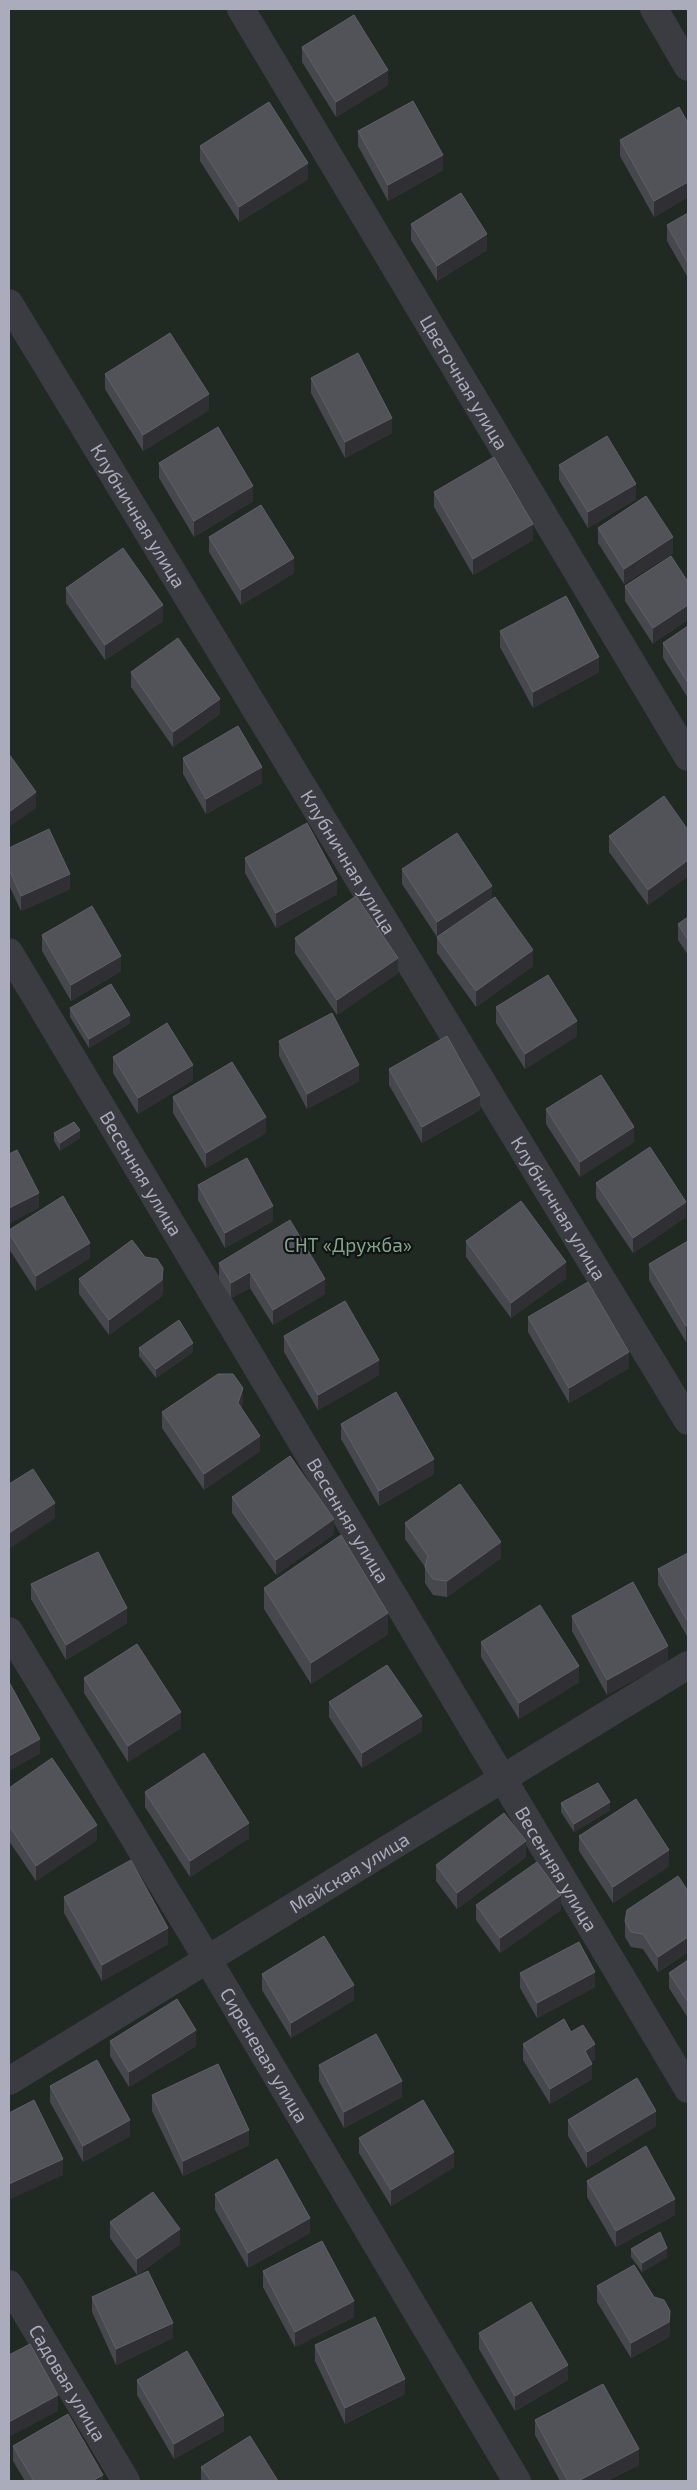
<svg xmlns="http://www.w3.org/2000/svg" width="697" height="2490" viewBox="0 0 697 2490" font-family="'Exo 2',sans-serif">
<style>
.green{fill:#202922}
.lines{fill:none;stroke-linecap:round;stroke-linejoin:round}
.minor{stroke:#3b3b42;stroke-width:28}
.wall{fill:#47484d}
.shaded-wall{fill:#303034}
.building{fill:#525259;stroke:#606068}
.labels{text-anchor:middle;stroke-width:4.5;stroke-linejoin:round;paint-order:stroke}
.street-label{font-size:19px;fill:#aaacbb;stroke:#131316}
.park-label{font-size:19px;fill:#80a789;stroke:#131316}
</style>
<rect width="100%" height="100%" fill="#19181b"/>
<rect class="green" x="9" y="9" width="679" height="2472"/>
<g class="lines">
<g class="minor">
<path id="s1" d="M 241,9 L 688,757"/>
<polyline points="654,9 688,67"/>
<path id="s2" d="M 9,303 L 688,1421"/>
<path id="s3" d="M 9,952 L 688,2089"/>
<path id="s4" d="M 9,1631 L 208,1960 L 517,2481"/>
<path id="s5" d="M 9,2081 L 688,1665"/>
<path id="s6" d="M 9,2284 L 126,2481"/>
</g>
</g>
<g class="wall">
<polygon points="302,47 388,85 336,117 302,62"/>
<polygon points="688,123 688,197 654,217 620,156 620,140"/>
<polygon points="358,131 443,170 388,201 358,146"/>
<polygon points="200,146 308,179 239,222 200,161"/>
<polygon points="688,213 688,278 667,241 667,225"/>
<polygon points="411,224 487,250 437,281 411,240"/>
<polygon points="105,374 209,410 143,451 105,389"/>
<polygon points="311,378 392,433 345,458 311,393"/>
<polygon points="159,463 253,501 194,537 159,478"/>
<polygon points="559,465 636,499 588,528 559,480"/>
<polygon points="434,492 533,540 473,575 434,507"/>
<polygon points="598,528 673,553 624,584 598,543"/>
<polygon points="209,537 294,573 241,605 209,552"/>
<polygon points="671,556 653,644 625,601 625,586"/>
<polygon points="66,588 163,621 105,660 66,603"/>
<polygon points="688,626 688,698 663,658 663,643"/>
<polygon points="500,631 599,672 533,708 500,647"/>
<polygon points="131,672 220,714 173,747 131,687"/>
<polygon points="183,758 262,783 206,814 183,774"/>
<polygon points="688,830 688,876 648,905 609,852 609,836"/>
<polygon points="9,848 70,889 21,911 9,885"/>
<polygon points="245,858 337,894 276,928 245,873"/>
<polygon points="402,869 492,899 533,966 476,1007 437,953 437,937 402,884"/>
<polygon points="688,917 688,955 678,940 678,924"/>
<polygon points="42,935 121,971 71,1001 42,951"/>
<polygon points="295,938 398,973 337,1015 295,953"/>
<polygon points="496,1007 577,1036 525,1069 496,1023"/>
<polygon points="70,1008 130,1023 89,1048 70,1017"/>
<polygon points="279,1041 359,1081 307,1109 279,1056"/>
<polygon points="113,1057 193,1080 138,1114 113,1073"/>
<polygon points="389,1069 480,1110 422,1143 389,1085"/>
<polygon points="173,1097 266,1133 206,1168 173,1113"/>
<polygon points="546,1109 634,1142 580,1177 546,1124"/>
<polygon points="54,1133 80,1138 60,1151 54,1141"/>
<polygon points="596,1183 686,1217 633,1253 596,1198"/>
<polygon points="198,1185 273,1221 225,1248 198,1200"/>
<polygon points="9,1230 90,1258 36,1291 9,1249"/>
<polygon points="466,1241 566,1278 511,1318 466,1257"/>
<polygon points="688,1241 688,1340 686,1342 649,1280 649,1264"/>
<polygon points="219,1263 325,1294 273,1325 250,1288 231,1298 219,1279"/>
<polygon points="79,1279 163,1284 162,1296 109,1335 79,1294"/>
<polygon points="528,1317 629,1368 569,1403 528,1332"/>
<polygon points="284,1336 379,1375 318,1410 284,1352"/>
<polygon points="139,1348 193,1352 156,1378 139,1356"/>
<polygon points="243,1403 241,1408 260,1451 204,1490 162,1428 162,1412"/>
<polygon points="341,1424 434,1474 379,1506 341,1439"/>
<polygon points="232,1497 334,1534 276,1575 232,1513"/>
<polygon points="405,1523 501,1558 447,1597 433,1595 425,1583 425,1567 405,1539"/>
<polygon points="688,1553 688,1638 658,1585 658,1569"/>
<polygon points="31,1584 127,1623 66,1660 31,1599"/>
<polygon points="264,1588 388,1634 311,1684 264,1609"/>
<polygon points="572,1616 668,1661 607,1695 572,1631"/>
<polygon points="481,1642 579,1682 519,1719 481,1657"/>
<polygon points="84,1678 181,1728 128,1762 84,1693"/>
<polygon points="329,1702 422,1731 362,1768 329,1717"/>
<polygon points="9,1788 97,1840 36,1881 9,1841"/>
<polygon points="145,1792 249,1838 190,1877 145,1807"/>
<polygon points="561,1803 610,1810 574,1832 561,1812"/>
<polygon points="579,1836 669,1866 613,1903 579,1851"/>
<polygon points="526,1857 457,1909 436,1881 436,1865"/>
<polygon points="688,1891 688,1952 658,1972 643,1949 631,1947 625,1937 625,1921"/>
<polygon points="64,1897 168,1944 102,1981 64,1913"/>
<polygon points="476,1905 561,1910 500,1953 476,1920"/>
<polygon points="688,1960 688,2018 669,1988 669,1973"/>
<polygon points="520,1973 595,1987 537,2018 520,1988"/>
<polygon points="262,1974 354,2000 291,2038 262,1990"/>
<polygon points="571,2032 595,2059 591,2062 592,2079 550,2104 523,2060 523,2044"/>
<polygon points="110,2041 196,2046 129,2087 110,2056"/>
<polygon points="319,2065 402,2097 344,2128 319,2081"/>
<polygon points="50,2086 130,2136 83,2162 50,2102"/>
<polygon points="152,2095 249,2145 183,2176 152,2111"/>
<polygon points="568,2120 656,2126 587,2168 568,2136"/>
<polygon points="359,2138 454,2167 391,2206 359,2153"/>
<polygon points="587,2181 675,2215 616,2247 587,2197"/>
<polygon points="215,2194 310,2233 248,2268 215,2210"/>
<polygon points="110,2222 180,2244 137,2275 110,2238"/>
<polygon points="631,2249 667,2257 642,2272 631,2257"/>
<polygon points="263,2271 354,2317 295,2347 263,2287"/>
<polygon points="597,2286 654,2297 670,2326 669,2337 631,2358 597,2302"/>
<polygon points="92,2297 173,2338 116,2365 92,2312"/>
<polygon points="479,2333 568,2380 515,2411 479,2349"/>
<polygon points="315,2345 405,2394 345,2424 315,2361"/>
<polygon points="137,2380 224,2431 174,2459 137,2395"/>
<polygon points="535,2420 639,2465 607,2481 560,2481 535,2435"/>
<polygon points="13,2446 103,2481 25,2481 13,2461"/>
<polygon points="201,2467 278,2481 201,2481"/>
</g>
<g class="shaded-wall">
<polygon points="388,70 388,85 336,117 336,102"/>
<polygon points="443,155 443,170 388,201 388,185"/>
<polygon points="308,163 308,179 239,222 239,207"/>
<polygon points="688,182 688,197 654,217 654,201"/>
<polygon points="487,234 487,250 437,281 437,266"/>
<polygon points="209,394 209,410 143,451 143,435"/>
<polygon points="392,418 392,433 345,458 345,442"/>
<polygon points="636,484 636,499 588,528 588,512"/>
<polygon points="253,486 253,501 194,537 194,521"/>
<polygon points="533,524 533,540 473,575 473,559"/>
<polygon points="673,537 673,553 624,584 624,569"/>
<polygon points="294,558 294,573 241,605 241,590"/>
<polygon points="163,605 163,621 105,660 105,645"/>
<polygon points="688,605 688,620 653,644 653,628"/>
<polygon points="599,657 599,672 533,708 533,692"/>
<polygon points="220,699 220,714 173,747 173,732"/>
<polygon points="262,767 262,783 206,814 206,799"/>
<polygon points="36,792 36,808 9,827 9,812"/>
<polygon points="688,860 688,876 648,905 648,890"/>
<polygon points="70,874 70,889 21,911 21,896"/>
<polygon points="337,879 337,894 276,928 276,913"/>
<polygon points="492,886 492,901 437,937 437,922"/>
<polygon points="533,950 533,966 476,1007 476,991"/>
<polygon points="121,956 121,971 71,1001 71,985"/>
<polygon points="398,958 398,973 337,1015 337,1000"/>
<polygon points="130,1015 130,1023 89,1048 89,1039"/>
<polygon points="577,1021 577,1036 525,1069 525,1054"/>
<polygon points="193,1065 193,1080 138,1114 138,1098"/>
<polygon points="359,1065 359,1081 307,1109 307,1094"/>
<polygon points="480,1095 480,1110 422,1143 422,1127"/>
<polygon points="266,1117 266,1133 206,1168 206,1153"/>
<polygon points="634,1127 634,1142 580,1177 580,1162"/>
<polygon points="80,1130 80,1138 60,1151 60,1143"/>
<polygon points="39,1193 39,1208 9,1224 9,1208"/>
<polygon points="686,1202 686,1217 633,1253 633,1238"/>
<polygon points="273,1206 273,1221 225,1248 225,1233"/>
<polygon points="90,1243 90,1258 36,1291 36,1276"/>
<polygon points="566,1262 566,1278 511,1318 511,1303"/>
<polygon points="163,1268 163,1284 162,1296 109,1335 109,1320"/>
<polygon points="250,1272 250,1288 231,1298 231,1283"/>
<polygon points="325,1279 325,1294 273,1325 273,1310"/>
<polygon points="688,1325 688,1340 686,1342 686,1326"/>
<polygon points="193,1343 193,1352 156,1378 156,1369"/>
<polygon points="629,1352 629,1368 569,1403 569,1388"/>
<polygon points="379,1360 379,1375 318,1410 318,1395"/>
<polygon points="243,1388 243,1403 238,1419 238,1403"/>
<polygon points="260,1436 260,1451 204,1490 204,1474"/>
<polygon points="434,1459 434,1474 379,1506 379,1491"/>
<polygon points="55,1503 55,1518 9,1549 9,1533"/>
<polygon points="334,1519 334,1534 276,1575 276,1560"/>
<polygon points="501,1542 501,1558 447,1597 447,1581"/>
<polygon points="127,1608 127,1623 66,1660 66,1645"/>
<polygon points="388,1613 388,1634 311,1684 311,1663"/>
<polygon points="668,1646 668,1661 607,1695 607,1680"/>
<polygon points="579,1666 579,1682 519,1719 519,1703"/>
<polygon points="181,1712 181,1728 128,1762 128,1746"/>
<polygon points="422,1716 422,1731 362,1768 362,1753"/>
<polygon points="40,1739 40,1754 9,1771 9,1756"/>
<polygon points="610,1802 610,1810 574,1832 574,1824"/>
<polygon points="249,1823 249,1838 190,1877 190,1861"/>
<polygon points="97,1825 97,1840 36,1881 36,1866"/>
<polygon points="526,1841 526,1857 457,1909 457,1893"/>
<polygon points="669,1850 669,1866 613,1903 613,1887"/>
<polygon points="561,1895 561,1910 500,1953 500,1938"/>
<polygon points="168,1928 168,1944 102,1981 102,1965"/>
<polygon points="688,1937 688,1952 658,1972 658,1957"/>
<polygon points="595,1972 595,1987 537,2018 537,2003"/>
<polygon points="354,1985 354,2000 291,2038 291,2023"/>
<polygon points="196,2030 196,2046 129,2087 129,2072"/>
<polygon points="595,2044 595,2059 585,2066 585,2051"/>
<polygon points="592,2064 592,2079 550,2104 550,2089"/>
<polygon points="402,2081 402,2097 344,2128 344,2112"/>
<polygon points="656,2111 656,2126 587,2168 587,2152"/>
<polygon points="130,2120 130,2136 83,2162 83,2146"/>
<polygon points="249,2130 249,2145 183,2176 183,2161"/>
<polygon points="454,2152 454,2167 391,2206 391,2190"/>
<polygon points="63,2159 63,2175 9,2200 9,2184"/>
<polygon points="675,2199 675,2215 616,2247 616,2231"/>
<polygon points="310,2218 310,2233 248,2268 248,2253"/>
<polygon points="180,2229 180,2244 137,2275 137,2259"/>
<polygon points="667,2248 667,2257 642,2272 642,2263"/>
<polygon points="354,2301 354,2317 295,2347 295,2332"/>
<polygon points="670,2311 670,2326 669,2337 631,2358 631,2343"/>
<polygon points="173,2323 173,2338 116,2365 116,2349"/>
<polygon points="568,2365 568,2380 515,2411 515,2396"/>
<polygon points="405,2379 405,2394 345,2424 345,2408"/>
<polygon points="58,2395 58,2411 9,2437 9,2422"/>
<polygon points="224,2415 224,2431 174,2459 174,2444"/>
<polygon points="639,2449 639,2465 607,2481 578,2481"/>
<polygon points="103,2475 103,2481 92,2481"/>
</g>
<g class="building">
<polygon points="354,15 388,70 336,102 302,47"/>
<polygon points="413,101 443,155 388,185 358,131"/>
<polygon points="269,102 308,163 239,207 200,146"/>
<polygon points="679,107 688,123 688,182 654,201 620,140"/>
<polygon points="461,193 487,234 437,266 411,224"/>
<polygon points="688,213 688,263 667,225"/>
<polygon points="170,333 209,394 143,435 105,374"/>
<polygon points="358,353 392,418 345,442 311,378"/>
<polygon points="218,427 253,486 194,521 159,463"/>
<polygon points="607,436 636,484 588,512 559,465"/>
<polygon points="494,457 533,524 473,559 434,492"/>
<polygon points="646,496 673,537 624,569 598,528"/>
<polygon points="261,505 294,558 241,590 209,537"/>
<polygon points="123,548 163,605 105,645 66,588"/>
<polygon points="671,556 688,582 688,605 653,628 625,586"/>
<polygon points="566,596 599,657 533,692 500,631"/>
<polygon points="688,626 688,683 663,643"/>
<polygon points="178,638 220,699 173,732 131,672"/>
<polygon points="238,726 262,767 206,799 183,758"/>
<polygon points="9,754 36,792 9,812"/>
<polygon points="664,796 688,830 688,860 648,890 609,836"/>
<polygon points="307,823 337,879 276,913 245,858"/>
<polygon points="49,829 70,874 21,896 9,869 9,848"/>
<polygon points="457,833 492,886 437,922 402,869"/>
<polygon points="356,896 398,958 337,1000 295,938"/>
<polygon points="495,897 533,950 476,991 437,937"/>
<polygon points="92,906 121,956 71,985 42,935"/>
<polygon points="688,917 688,940 678,924"/>
<polygon points="548,975 577,1021 525,1054 496,1007"/>
<polygon points="111,984 130,1015 89,1039 70,1008"/>
<polygon points="332,1013 359,1065 307,1094 279,1041"/>
<polygon points="167,1023 193,1065 138,1098 113,1057"/>
<polygon points="447,1036 480,1095 422,1127 389,1069"/>
<polygon points="232,1062 266,1117 206,1153 173,1097"/>
<polygon points="601,1075 634,1127 580,1162 546,1109"/>
<polygon points="74,1122 80,1130 60,1143 54,1133"/>
<polygon points="650,1147 686,1202 633,1238 596,1183"/>
<polygon points="17,1150 39,1193 9,1208 9,1154"/>
<polygon points="247,1158 273,1206 225,1233 198,1185"/>
<polygon points="63,1196 90,1243 36,1276 9,1233 9,1230"/>
<polygon points="521,1201 566,1262 511,1303 466,1241"/>
<polygon points="290,1220 325,1279 273,1310 250,1272 231,1283 219,1263"/>
<polygon points="132,1240 145,1257 157,1259 163,1268 162,1280 109,1320 79,1279"/>
<polygon points="688,1241 688,1325 686,1326 649,1264"/>
<polygon points="588,1282 629,1352 569,1388 528,1317"/>
<polygon points="345,1301 379,1360 318,1395 284,1336"/>
<polygon points="179,1320 193,1343 156,1369 139,1348"/>
<polygon points="218,1374 233,1374 243,1388 238,1403 260,1436 204,1474 162,1412"/>
<polygon points="396,1392 434,1459 379,1491 341,1424"/>
<polygon points="290,1456 334,1519 276,1560 232,1497"/>
<polygon points="33,1469 55,1503 9,1533 9,1484"/>
<polygon points="460,1484 501,1542 447,1581 433,1579 425,1567 428,1556 405,1523"/>
<polygon points="341,1535 388,1613 311,1663 264,1588"/>
<polygon points="98,1552 127,1608 66,1645 31,1584"/>
<polygon points="688,1553 688,1622 658,1569"/>
<polygon points="633,1582 668,1646 607,1680 572,1616"/>
<polygon points="540,1605 579,1666 519,1703 481,1642"/>
<polygon points="137,1644 181,1712 128,1746 84,1678"/>
<polygon points="387,1665 422,1716 362,1753 329,1702"/>
<polygon points="9,1682 40,1739 9,1756"/>
<polygon points="204,1753 249,1823 190,1861 145,1792"/>
<polygon points="52,1758 97,1825 36,1866 9,1825 9,1788"/>
<polygon points="598,1783 610,1802 574,1824 561,1803"/>
<polygon points="636,1799 669,1850 613,1887 579,1836"/>
<polygon points="504,1813 526,1841 457,1893 436,1865"/>
<polygon points="131,1860 168,1928 102,1965 64,1897"/>
<polygon points="537,1862 561,1895 500,1938 476,1905"/>
<polygon points="678,1876 688,1891 688,1937 658,1957 643,1934 631,1932 625,1921 627,1910"/>
<polygon points="324,1936 354,1985 291,2023 262,1974"/>
<polygon points="579,1942 595,1972 537,2003 520,1973"/>
<polygon points="688,1960 688,2002 669,1973"/>
<polygon points="177,1999 196,2030 129,2072 110,2041"/>
<polygon points="564,2019 571,2032 583,2025 595,2044 585,2051 592,2064 550,2089 523,2044"/>
<polygon points="376,2034 402,2081 344,2112 319,2065"/>
<polygon points="97,2060 130,2120 83,2146 50,2086"/>
<polygon points="218,2064 249,2130 183,2161 152,2095"/>
<polygon points="637,2078 656,2111 587,2152 568,2120"/>
<polygon points="34,2100 63,2159 9,2184 9,2113"/>
<polygon points="423,2100 454,2152 391,2190 359,2138"/>
<polygon points="646,2146 675,2199 616,2231 587,2181"/>
<polygon points="277,2159 310,2218 248,2253 215,2194"/>
<polygon points="153,2192 180,2229 137,2259 110,2222"/>
<polygon points="660,2232 667,2248 642,2263 631,2249"/>
<polygon points="322,2241 354,2301 295,2332 263,2271"/>
<polygon points="634,2265 654,2297 664,2300 670,2311 669,2322 631,2343 597,2286"/>
<polygon points="148,2271 173,2323 116,2349 92,2297"/>
<polygon points="531,2302 568,2365 515,2396 479,2333"/>
<polygon points="375,2317 405,2379 345,2408 315,2345"/>
<polygon points="30,2344 58,2395 9,2422 9,2355"/>
<polygon points="187,2351 224,2415 174,2444 137,2380"/>
<polygon points="603,2384 639,2449 578,2481 568,2481 535,2420"/>
<polygon points="68,2414 103,2475 92,2481 34,2481 13,2446"/>
<polygon points="250,2436 278,2481 211,2481 201,2467"/>
</g>
<g class="labels">
<g class="street-label">
<text dy="7" stroke="none"><textPath href="#s1" startOffset="435">Цветочная улица</textPath></text>
<text dy="7" stroke="none"><textPath href="#s2" startOffset="249">Клубничная улица</textPath></text>
<text dy="7" stroke="none"><textPath href="#s2" startOffset="654">Клубничная улица</textPath></text>
<text dy="7" stroke="none"><textPath href="#s3" startOffset="258">Весенняя улица</textPath></text>
<text dy="7" stroke="none"><textPath href="#s2" startOffset="1059">Клубничная улица</textPath></text>
<text dy="7" stroke="none"><textPath href="#s3" startOffset="662">Весенняя улица</textPath></text>
<text dy="7" stroke="none"><textPath href="#s3" startOffset="1068">Весенняя улица</textPath></text>
<text dy="7" stroke="none"><textPath href="#s5" startOffset="399">Майская улица</textPath></text>
<text dy="7" stroke="none"><textPath href="#s4" startOffset="495">Сиреневая улица</textPath></text>
<text dy="7" stroke="none"><textPath href="#s6" startOffset="115">Садовая улица</textPath></text>
</g>
<g class="park-label">
<text x="348" y="1252">СНТ «Дружба»</text>
</g>
</g>
<rect width="697" height="2490" fill="none" stroke="#aaacbb" stroke-width="20"/>
</svg>
